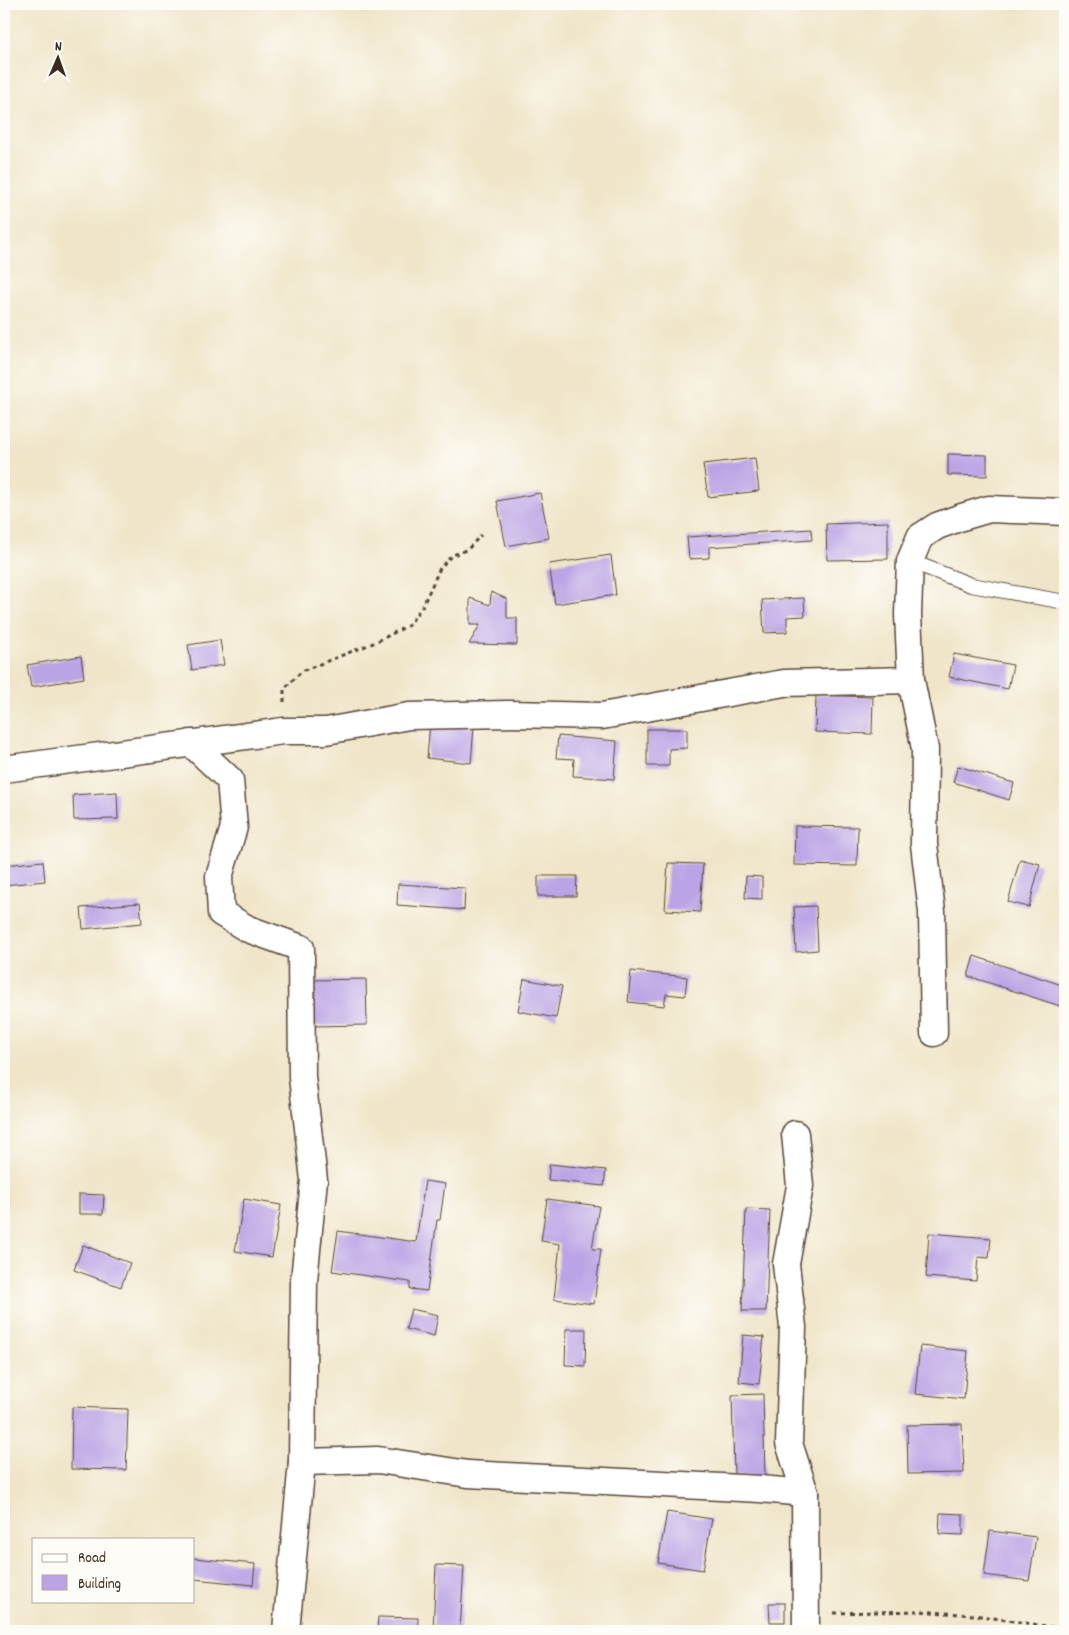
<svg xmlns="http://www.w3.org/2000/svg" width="1069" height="1635" viewBox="0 0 1069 1635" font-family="Dekko,sans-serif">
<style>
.building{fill:#bba4e5}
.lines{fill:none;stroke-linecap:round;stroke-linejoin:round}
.service-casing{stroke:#564638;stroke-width:16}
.minor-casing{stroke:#564638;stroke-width:29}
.path{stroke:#564638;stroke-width:3;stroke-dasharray:4 4;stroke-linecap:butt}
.service{stroke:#fff;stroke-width:14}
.minor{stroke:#fff;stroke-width:26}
</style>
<rect width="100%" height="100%" fill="#fdfcf7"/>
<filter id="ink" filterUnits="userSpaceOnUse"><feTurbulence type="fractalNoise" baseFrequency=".02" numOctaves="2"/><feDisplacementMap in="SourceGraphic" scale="10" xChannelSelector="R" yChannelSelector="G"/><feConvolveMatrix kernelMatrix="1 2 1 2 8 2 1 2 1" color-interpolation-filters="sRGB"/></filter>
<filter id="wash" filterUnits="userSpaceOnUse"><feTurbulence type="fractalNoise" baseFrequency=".0096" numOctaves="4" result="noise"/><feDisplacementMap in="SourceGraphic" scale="20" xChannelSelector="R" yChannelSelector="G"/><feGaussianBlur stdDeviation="1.12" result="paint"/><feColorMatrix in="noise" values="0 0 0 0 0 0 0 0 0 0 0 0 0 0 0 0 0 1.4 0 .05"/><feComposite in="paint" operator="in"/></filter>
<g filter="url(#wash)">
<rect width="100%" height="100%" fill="#f0e5c9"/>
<g id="blocks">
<g class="building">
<polygon points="948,454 987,455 987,476 948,475"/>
<polygon points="755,458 759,491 708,497 703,464"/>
<polygon points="540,493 549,538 506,546 497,501"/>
<polygon points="888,522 888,559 827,560 826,524"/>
<polygon points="811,529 812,540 709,547 709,558 689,559 687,537"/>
<polygon points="611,555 616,595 555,604 549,564"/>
<polygon points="491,592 507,599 507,618 517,618 517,645 469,644 480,625 470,625 470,598 490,605"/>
<polygon points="804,598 805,616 787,617 787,632 764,633 762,600"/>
<polygon points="220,640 224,665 192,670 188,645"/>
<polygon points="954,654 1013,665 1008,689 949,677"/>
<polygon points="81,656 84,678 31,687 27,665"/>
<polygon points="816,695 873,697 872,734 815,732"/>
<polygon points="430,723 474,727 471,763 427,758"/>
<polygon points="647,729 687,729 687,748 669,749 669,766 647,766"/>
<polygon points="558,736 617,741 614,779 573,776 574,759 556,758"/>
<polygon points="958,766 1014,783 1009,800 953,782"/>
<polygon points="117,792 118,819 74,820 73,795"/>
<polygon points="795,826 858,827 857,866 794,865"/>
<polygon points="1020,859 1040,864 1029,907 1008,902"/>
<polygon points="43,861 45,881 4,885 4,865"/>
<polygon points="668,863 703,864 700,912 665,910"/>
<polygon points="538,876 577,876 576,896 538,896"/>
<polygon points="746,876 762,877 762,899 745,898"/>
<polygon points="398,884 465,888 464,910 397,905"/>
<polygon points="140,903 142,923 83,929 81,908"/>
<polygon points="816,906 818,950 796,952 794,907"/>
<polygon points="974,956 1065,986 1060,1006 968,976"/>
<polygon points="631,971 687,977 685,996 666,994 664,1006 628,1002"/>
<polygon points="366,979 367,1025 313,1026 312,980"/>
<polygon points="524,979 562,986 556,1018 518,1011"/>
<polygon points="550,1164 606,1170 604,1186 548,1180"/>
<polygon points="425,1181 445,1184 440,1220 437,1220 427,1291 410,1289 410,1282 332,1271 338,1231 416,1242"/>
<polygon points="79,1194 104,1195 103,1214 79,1214"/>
<polygon points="244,1199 281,1205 272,1257 235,1251"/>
<polygon points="547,1199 599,1206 592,1249 601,1249 594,1304 554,1299 560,1244 541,1241"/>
<polygon points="746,1209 770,1210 766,1311 742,1311"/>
<polygon points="929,1233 991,1238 989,1258 978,1257 976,1281 926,1277"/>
<polygon points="83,1245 130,1263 121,1287 74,1270"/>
<polygon points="411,1309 438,1315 434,1336 406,1329"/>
<polygon points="566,1329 586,1329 585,1366 565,1365"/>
<polygon points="743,1335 764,1337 759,1384 739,1382"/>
<polygon points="920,1346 968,1351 964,1399 915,1394"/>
<polygon points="763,1394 765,1476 734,1476 732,1395"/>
<polygon points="72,1407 128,1409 126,1470 71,1469"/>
<polygon points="962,1424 964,1473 908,1474 907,1425"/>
<polygon points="667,1512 712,1519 703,1570 658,1563"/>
<polygon points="940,1513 963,1514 963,1535 939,1534"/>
<polygon points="990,1531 1036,1537 1029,1581 984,1575"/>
<polygon points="194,1558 255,1564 253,1585 194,1579"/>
<polygon points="436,1565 464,1566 460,1631 433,1631"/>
<polygon points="769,1603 785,1603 785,1622 770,1622"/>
<polygon points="378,1617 418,1618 418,1631 377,1631"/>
</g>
</g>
</g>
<g filter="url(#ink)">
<use href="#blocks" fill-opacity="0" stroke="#564638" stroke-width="1"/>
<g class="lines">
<g class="service-casing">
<polyline id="service" points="910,561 971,585 1065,602"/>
</g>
<g class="minor-casing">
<g id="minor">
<polyline points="191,743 230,780 234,827 219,877 221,913 248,929 301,948 302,1077 314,1180 304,1280 302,1462 286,1631"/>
<polyline points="4,769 283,731 326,731 409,716 508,714 602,716 784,683 911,680"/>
<polyline points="934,1033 932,912 924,844 925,749 911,680 908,614 910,561 920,537 937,526 962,517 989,509 1065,512"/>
<polyline points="795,1134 800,1186 786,1264 793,1327 789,1443 805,1493 806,1631"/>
<polyline points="302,1462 378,1460 468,1474 760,1489 805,1493"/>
</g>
</g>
<g class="path">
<polyline points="284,702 284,689 302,671 376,642 409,625 423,605 440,568 451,556 468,549 481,535"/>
<polyline points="834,1613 918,1611 974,1615 1065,1629"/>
</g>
<use href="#service" class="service"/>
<use href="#minor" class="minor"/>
</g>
</g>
<rect width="1069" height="1635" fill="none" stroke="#fdfcf7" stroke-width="20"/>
<rect x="32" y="1538" width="162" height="65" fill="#fdfcf7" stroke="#afa8a0"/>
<rect x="42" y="1554" width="25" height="8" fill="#ffffff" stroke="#afa8a0"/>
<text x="78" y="1562" font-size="15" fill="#3b2a1e">Road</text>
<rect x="42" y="1575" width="25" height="15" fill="#bba4e5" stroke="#afa8a0"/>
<text x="78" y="1588" font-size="15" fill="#3b2a1e">Building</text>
<g transform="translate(58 58) rotate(2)" stroke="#fdfcf7" stroke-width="4" paint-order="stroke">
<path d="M0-4L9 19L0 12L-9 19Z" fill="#3b2a1e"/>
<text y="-8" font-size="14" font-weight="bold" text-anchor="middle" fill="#3b2a1e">N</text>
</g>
</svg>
